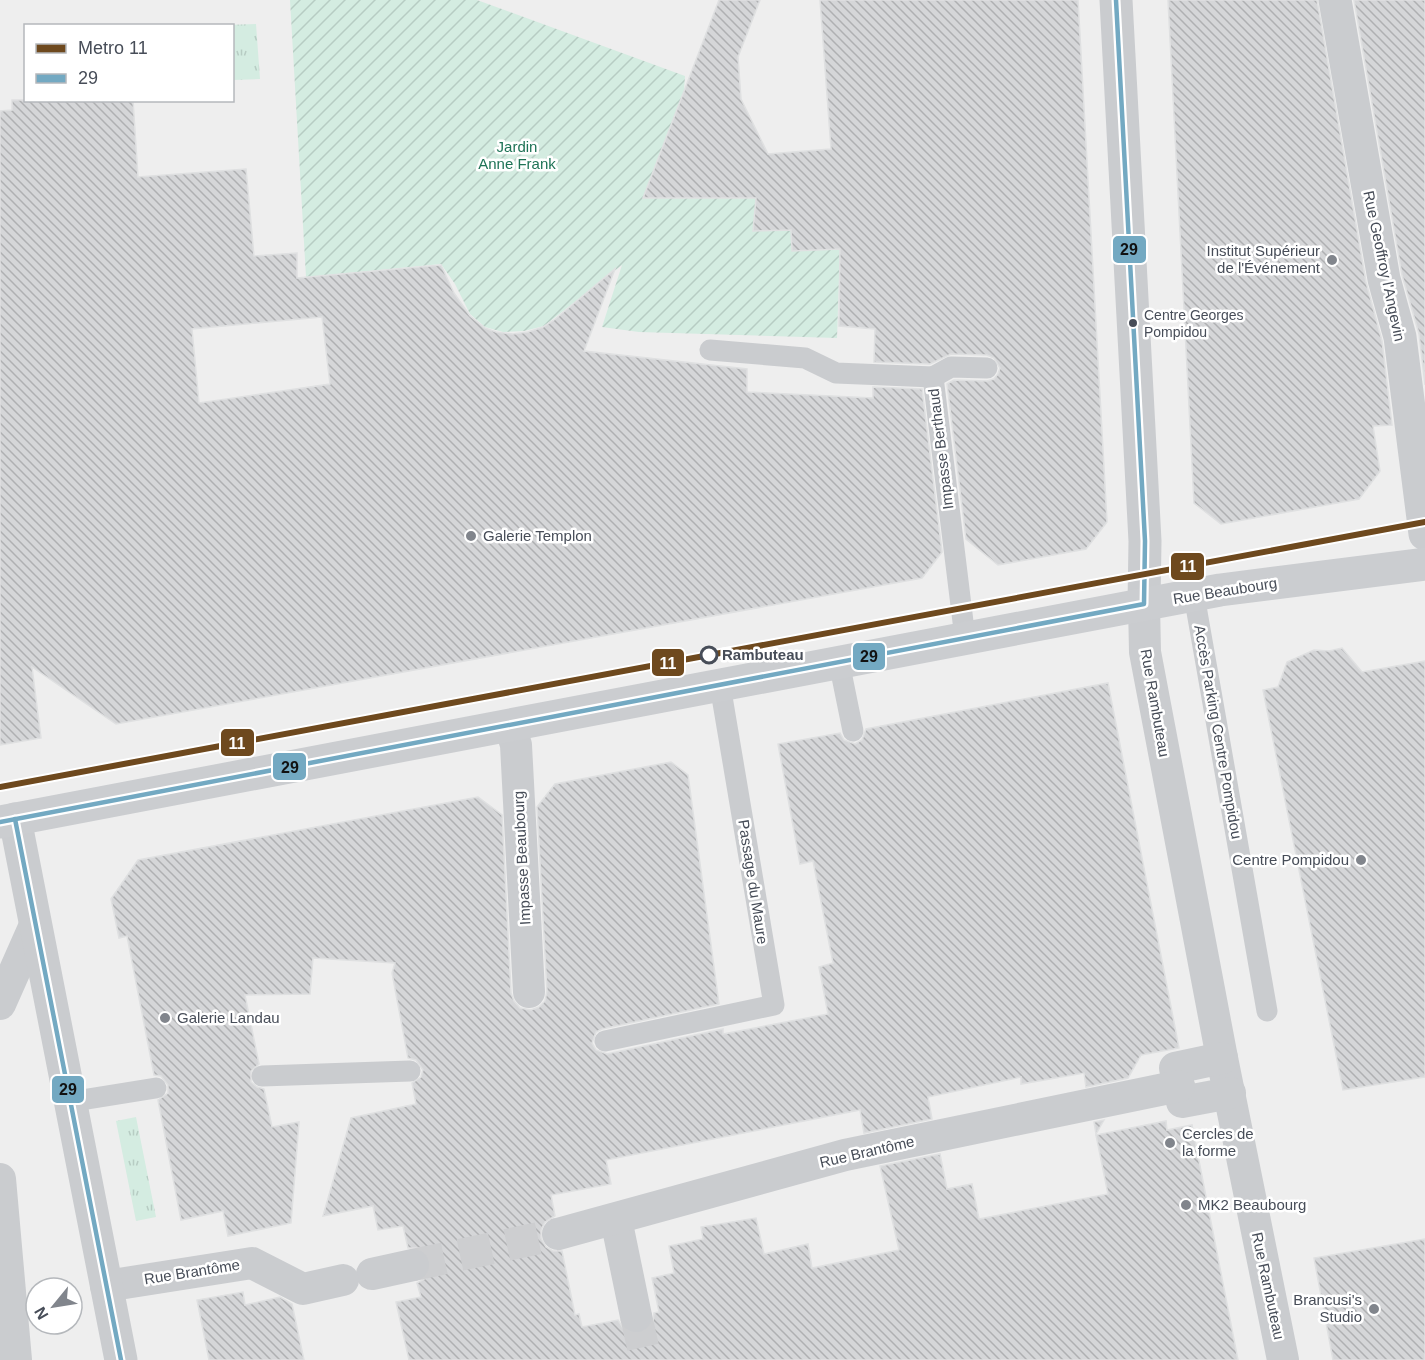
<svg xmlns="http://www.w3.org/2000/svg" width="1425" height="1360" viewBox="0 0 1425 1360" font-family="Helvetica,sans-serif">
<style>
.grass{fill:url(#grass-tufts)}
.garden{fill:url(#garden-furrows)}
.building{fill:url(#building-back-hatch);stroke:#dfe0e1;stroke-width:1.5;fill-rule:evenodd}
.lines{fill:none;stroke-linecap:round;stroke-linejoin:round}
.pedestrian-tunnel{stroke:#cdced0;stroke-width:32;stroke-dasharray:32 16;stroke-linecap:butt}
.service{stroke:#cacccf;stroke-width:21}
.pedestrian{stroke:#cacccf;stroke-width:32}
.minor{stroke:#cacccf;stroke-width:33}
.tertiary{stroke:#cacccf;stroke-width:33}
.secondary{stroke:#cbcdd0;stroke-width:33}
.bus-1-casing{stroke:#fff;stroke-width:9}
.bus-1{stroke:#73a9c2;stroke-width:4.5}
.metro-1-casing{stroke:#fff;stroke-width:10}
.metro-1{stroke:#6e491e;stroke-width:6}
.poi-dot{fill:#81858c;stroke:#fff;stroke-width:2}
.bus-dot{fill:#474d58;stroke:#fff;stroke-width:2}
.stop-dot{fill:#fff;stroke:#474d58;stroke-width:3}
.labels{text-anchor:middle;stroke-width:5;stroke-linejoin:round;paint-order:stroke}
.bus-label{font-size:14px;fill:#474d58;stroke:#fff;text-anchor:start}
.park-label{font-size:15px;fill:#1e7356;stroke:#fff}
.poi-label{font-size:15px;fill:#474d58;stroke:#fff;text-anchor:start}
.street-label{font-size:15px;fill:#474d58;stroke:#fff}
.stop-label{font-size:15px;font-weight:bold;fill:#474d58;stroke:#fff;text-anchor:start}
.line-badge{stroke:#fff;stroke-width:2}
.badge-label{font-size:16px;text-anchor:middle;font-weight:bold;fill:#fff}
.pale-badge-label{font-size:16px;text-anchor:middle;font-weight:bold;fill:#111}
</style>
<defs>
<pattern id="grass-tufts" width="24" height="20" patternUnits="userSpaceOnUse" patternTransform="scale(1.5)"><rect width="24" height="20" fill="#d4ece1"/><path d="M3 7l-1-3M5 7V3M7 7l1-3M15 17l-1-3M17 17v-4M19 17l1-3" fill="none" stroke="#b7ccc3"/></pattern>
<pattern id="garden-furrows" width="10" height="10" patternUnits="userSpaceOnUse" patternTransform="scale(1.5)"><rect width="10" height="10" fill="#d4ece1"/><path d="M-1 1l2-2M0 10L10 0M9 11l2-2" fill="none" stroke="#b7ccc3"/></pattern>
<pattern id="building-back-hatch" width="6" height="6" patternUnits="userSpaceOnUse" patternTransform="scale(1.5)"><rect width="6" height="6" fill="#d5d6d8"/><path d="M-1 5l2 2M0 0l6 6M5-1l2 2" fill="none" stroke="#afb0b2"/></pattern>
</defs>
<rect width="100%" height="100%" fill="#eee"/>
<g class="grass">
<polygon points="256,24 260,79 233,80 232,26 228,25"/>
<polygon points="136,1117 156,1217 136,1221 116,1121"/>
</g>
<polygon class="garden" points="290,0 477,0 685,76 684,91 643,198 791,196 792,250 840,249 837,338 639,332 602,327 622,265 544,326 524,331 503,332 485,327 470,314 455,284 441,264 306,277"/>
<g class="building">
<polygon points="719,0 760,0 738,57 741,99 768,154 831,149 820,0 1078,0 1107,522 1086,549 998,565 966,539 947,384 954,380 987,381 994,379 998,374 1000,368 994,358 987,355 951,354 930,364 874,362 875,329 839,326 840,249 792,251 791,230 753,231 756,198 643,198"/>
<polygon points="1168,0 1317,0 1366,282 1382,341 1392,425 1373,426 1380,471 1359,499 1221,524 1194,503"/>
<polygon points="1354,0 1425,0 1425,385 1419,334 1402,275"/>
<path d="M 12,100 L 133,100 L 138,177 L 246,169 L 254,256 L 297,253 L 297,278 L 441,265 L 454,293 L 470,316 L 485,328 L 496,332 L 513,334 L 528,332 L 543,327 L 554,320 L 615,269 L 584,351 L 747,369 L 747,392 L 873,398 L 873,387 L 922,389 L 942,552 L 922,578 L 116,724 L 32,667 L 41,738 L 0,745 L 0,111 L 12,110 ZM 322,317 L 330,384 L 199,403 L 192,329 Z"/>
<polygon points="1342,648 1362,672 1425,661 1425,1077 1343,1090 1263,690 1278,687 1287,662 1314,650 1329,651"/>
<polygon points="1108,683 1179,1048 1141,1055 1128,1078 1086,1087 1084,1073 1021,1084 1021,1077 928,1097 932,1119 864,1133 860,1110 606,1160 611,1184 551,1195 555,1216 545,1222 541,1230 541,1238 546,1247 553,1251 562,1251 575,1315 579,1314 582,1327 618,1320 623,1328 631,1333 639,1334 648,1329 653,1322 654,1313 659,1312 652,1278 674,1273 669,1246 703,1239 701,1227 756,1218 764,1254 808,1244 812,1268 899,1250 880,1166 940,1154 947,1189 972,1184 979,1219 1108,1194 1096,1135 1166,1121 1167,1130 1192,1125 1238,1360 409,1360 396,1302 421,1297 417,1283 426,1278 430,1270 431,1262 427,1253 419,1248 408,1248 403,1226 378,1230 373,1206 323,1216 351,1118 416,1104 412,1083 421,1077 423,1070 416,1060 408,1058 392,973 395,963 313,958 310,994 245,995 259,1064 251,1071 251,1082 257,1087 264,1089 272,1127 299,1122 291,1223 228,1236 223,1211 181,1220 158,1100 168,1093 168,1085 161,1076 154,1075 127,936 119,938 111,899 138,860 478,797 502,815 511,993 514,1001 520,1008 531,1010 539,1007 545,1001 547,991 537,807 555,784 671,762 688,775 719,1004 602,1029 596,1032 592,1043 596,1050 607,1054 723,1029 723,1034 828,1014 819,967 833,963 813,861 800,864 778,744 840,733 844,740 855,744 862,740 866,729"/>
<polygon points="1104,1120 1096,1134 1094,1122"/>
<polygon points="1425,1239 1425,1360 1333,1360 1314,1258"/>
<polygon points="243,1292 245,1305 280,1297 292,1304 304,1360 209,1360 197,1300"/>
</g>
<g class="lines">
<g class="pedestrian-tunnel">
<polyline points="413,1265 558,1234"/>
<polyline points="636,1316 646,1360"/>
</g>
<g class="service">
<polyline points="710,350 805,358 836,373 933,377 965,638"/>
<polyline points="933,377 951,367 987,368"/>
<polyline points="1194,595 1267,1011"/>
<polyline points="839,662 853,731"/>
<polyline points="605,1041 774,1005 720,685"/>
<polyline points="262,1076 410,1071"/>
<polyline points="69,1102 156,1088"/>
</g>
<g class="pedestrian">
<polyline points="1144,604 1145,652 1222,1058 1283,1360"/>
<polyline points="510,725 516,745 529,992"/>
<polyline points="0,1004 35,925"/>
<polyline points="1222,1058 1175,1068 1182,1102 1230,1093"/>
<polyline points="0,1179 16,1360"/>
<polyline points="616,1219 636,1316"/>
<polyline points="558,1234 845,1155 1179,1086"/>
<polyline points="372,1274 413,1265"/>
<polyline points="106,1286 252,1263 303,1289 343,1280"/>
</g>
<polyline class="minor" points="1335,0 1384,279 1400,337 1425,534"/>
<g class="tertiary">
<polyline points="1116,0 1145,541 1144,604"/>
<polyline points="15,819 121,1360"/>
</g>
<polyline class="secondary" points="0,822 1220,590 1425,564"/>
<g class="bus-1-casing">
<g id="bus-1">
<polyline points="15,819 121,1360"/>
<polyline points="0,822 1144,604 1145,541 1116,0"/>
</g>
</g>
<use href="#bus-1" class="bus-1"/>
<g class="metro-1-casing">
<polyline id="metro-1" points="0,787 1425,522"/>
</g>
<use href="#metro-1" class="metro-1"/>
</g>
<g class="poi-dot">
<circle cx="1332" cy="260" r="6"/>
<circle cx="471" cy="536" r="6"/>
<circle cx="1361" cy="860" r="6"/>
<circle cx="165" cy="1018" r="6"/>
<circle cx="1170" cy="1143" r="6"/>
<circle cx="1186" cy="1205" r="6"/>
<circle cx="1374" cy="1309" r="6"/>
</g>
<circle class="bus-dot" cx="1133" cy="323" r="5"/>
<circle class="stop-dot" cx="709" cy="655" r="8"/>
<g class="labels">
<g class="bus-label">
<text x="1144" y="320">Centre Georges<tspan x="1144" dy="17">Pompidou</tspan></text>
</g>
<g class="park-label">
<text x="517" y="152">Jardin<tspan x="517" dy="17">Anne Frank</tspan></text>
</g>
<g class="poi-label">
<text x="1320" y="256" text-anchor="end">Institut Supérieur<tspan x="1320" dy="17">de l'Événement</tspan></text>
<text x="483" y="541">Galerie Templon</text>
<text x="1349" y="865" text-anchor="end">Centre Pompidou</text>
<text x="177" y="1023">Galerie Landau</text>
<text x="1182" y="1139">Cercles de<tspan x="1182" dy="17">la forme</tspan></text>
<text x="1198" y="1210">MK2 Beaubourg</text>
<text x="1362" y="1305" text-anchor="end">Brancusi's<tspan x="1362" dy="17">Studio</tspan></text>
</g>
<g class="street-label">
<text transform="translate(1384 266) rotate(78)" y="5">Rue Geoffroy l'Angevin</text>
<text transform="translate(941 449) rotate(-97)" y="5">Impasse Berthaud</text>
<text transform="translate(1225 591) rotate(-9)" y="5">Rue Beaubourg</text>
<text transform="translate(1155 703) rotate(80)" y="5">Rue Rambuteau</text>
<text transform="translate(1218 732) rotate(80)" y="5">Accès Parking Centre Pompidou</text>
<text transform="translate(522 858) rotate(-93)" y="5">Impasse Beaubourg</text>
<text transform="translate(753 882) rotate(81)" y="5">Passage du Maure</text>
<text transform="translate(867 1152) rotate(-13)" y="5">Rue Brantôme</text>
<text transform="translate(192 1272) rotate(-9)" y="5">Rue Brantôme</text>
<text transform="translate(1268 1286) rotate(78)" y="5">Rue Rambuteau</text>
</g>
<g class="stop-label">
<text x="722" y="660">Rambuteau</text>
</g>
</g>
<g class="line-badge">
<rect x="1112" y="235" width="35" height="29" rx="6" fill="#73a9c2"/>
<rect x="1170" y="552" width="35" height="29" rx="6" fill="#6e491e"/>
<rect x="852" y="642" width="34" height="29" rx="6" fill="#73a9c2"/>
<rect x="651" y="648" width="34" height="29" rx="6" fill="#6e491e"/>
<rect x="220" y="728" width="35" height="29" rx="6" fill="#6e491e"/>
<rect x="272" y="752" width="35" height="29" rx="6" fill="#73a9c2"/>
<rect x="51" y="1075" width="34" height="29" rx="6" fill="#73a9c2"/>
</g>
<g class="badge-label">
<text x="1188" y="572">11</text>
<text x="668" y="669">11</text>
<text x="237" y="749">11</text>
</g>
<g class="pale-badge-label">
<text x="1129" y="255">29</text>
<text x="869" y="662">29</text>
<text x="290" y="773">29</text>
<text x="68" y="1095">29</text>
</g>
<rect x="24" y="24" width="210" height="78" fill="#ffffff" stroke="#b5b8bc" stroke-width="1.5"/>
<rect x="36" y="44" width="30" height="9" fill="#6e491e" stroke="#b5b8bc" stroke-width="1.5"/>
<text x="78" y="54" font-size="18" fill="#474d58">Metro 11</text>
<rect x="36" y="74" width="30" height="9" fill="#73a9c2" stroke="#b5b8bc" stroke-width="1.5"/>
<text x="78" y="84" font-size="18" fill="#474d58">29</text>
<g transform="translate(54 1306) rotate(240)"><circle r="28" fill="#ffffff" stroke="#b5b8bc" stroke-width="1.5"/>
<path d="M0-4.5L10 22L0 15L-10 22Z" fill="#81858c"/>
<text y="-9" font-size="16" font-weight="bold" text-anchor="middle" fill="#474d58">N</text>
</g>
</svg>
